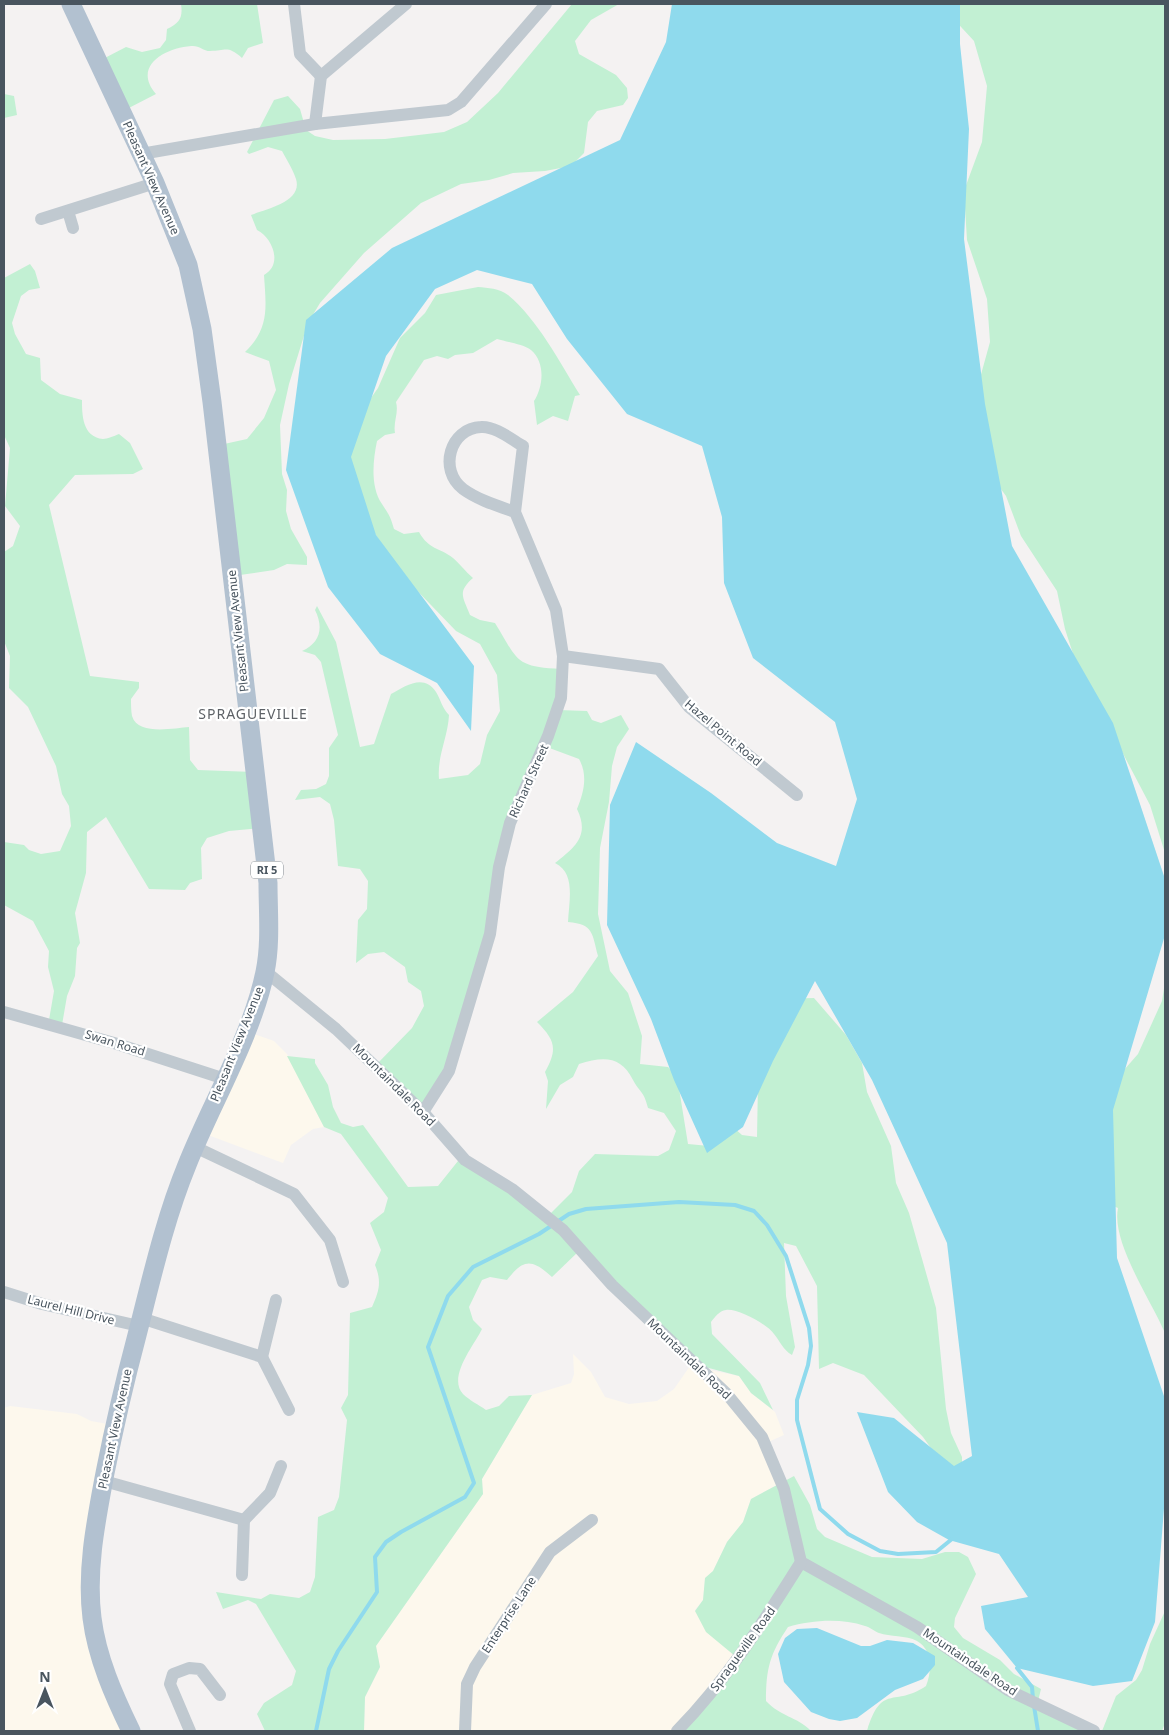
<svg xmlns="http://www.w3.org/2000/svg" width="1169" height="1735" viewBox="0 0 1169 1735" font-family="'Noto Sans',sans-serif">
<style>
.commercial{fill:#fdf8ed}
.green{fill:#c2f0d3}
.water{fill:#8fdaed}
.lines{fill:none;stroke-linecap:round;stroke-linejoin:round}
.stream{stroke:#8fdaed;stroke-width:4}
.minor{stroke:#c0c9d0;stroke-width:12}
.primary{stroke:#b2c1d0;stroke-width:19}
.labels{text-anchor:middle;stroke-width:4.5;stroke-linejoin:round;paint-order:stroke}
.shield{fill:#fff;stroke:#80888f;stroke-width:1}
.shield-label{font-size:11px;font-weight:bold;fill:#49555f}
.street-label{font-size:12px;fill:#49555f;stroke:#fff}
.neighbourhood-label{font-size:14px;letter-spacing:1px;fill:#5e6267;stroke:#fff}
</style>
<rect width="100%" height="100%" fill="#f4f2f2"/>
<g class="commercial">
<polygon points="245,1031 274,1041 287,1054 324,1127 313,1129 291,1145 283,1163 200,1132"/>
<polygon points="573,1354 591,1372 605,1397 629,1404 657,1401 674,1389 690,1366 739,1376 751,1393 775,1412 784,1435 766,1443 782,1482 751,1499 743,1522 727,1542 713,1571 705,1578 703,1600 695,1610 735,1656 676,1731 364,1731 365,1697 380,1667 376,1646 483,1494 482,1479 532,1395 571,1383 574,1374"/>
<polygon points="10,1406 77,1414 91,1421 113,1425 92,1618 131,1731 4,1731 4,1408"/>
</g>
<g class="green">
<path d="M 181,4 L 257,4 L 263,43 L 248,48 L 242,58 C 227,45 226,51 210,51 C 203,51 199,45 191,46 C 165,48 132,66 156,94 L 123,111 L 99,61 L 126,47 L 142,52 L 160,48 L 166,40 L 167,29 C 180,23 183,17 181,4 Z"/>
<path d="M 572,4 L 619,4 L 591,20 L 575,41 L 579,54 L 616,75 L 627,88 L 628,98 L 623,105 L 597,111 L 588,122 L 584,153 L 571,166 L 545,171 L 513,173 L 489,180 L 461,184 L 421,203 L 364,253 L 320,303 L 308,323 L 289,384 L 280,425 L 282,474 L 287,490 L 286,511 L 291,529 L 307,557 L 307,565 L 287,564 L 274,570 L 233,576 L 215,446 L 247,439 L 264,418 L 276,390 L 269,361 L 245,352 C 270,328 266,307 264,275 C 283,265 273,238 257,230 L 251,215 C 266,209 303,202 296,179 C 293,170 287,160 282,151 L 268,147 L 249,154 L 247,152 L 274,100 L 288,96 L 300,109 L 306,130 L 315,136 L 333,140 L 385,139 L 444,132 L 467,122 L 498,93 Z"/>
<polygon points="946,4 1165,4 1165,853 1150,805 1077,666 1065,629 1057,591 1021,536 1006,496 982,463 972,407 990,342 987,299 967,240 965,208 965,188 982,142 987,86 974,41 950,15"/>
<polygon points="4,94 14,96 17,115 4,118"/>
<path d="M 30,264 L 35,271 L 40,288 L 29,290 L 21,296 L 12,323 L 15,334 L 26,354 L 40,358 L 41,380 L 60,394 L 82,400 C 82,414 82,437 103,439 C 107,439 114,436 119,434 L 130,443 L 143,469 L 133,474 L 75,475 L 49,505 L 90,676 L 139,682 L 139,688 L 131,699 C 131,704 131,711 132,716 C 138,736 174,728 189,727 L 190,760 L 198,770 L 254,772 L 260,828 L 229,831 L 207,838 L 201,848 L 202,879 L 190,883 L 185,890 L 149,889 L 106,817 L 87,832 L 86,873 L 75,913 L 80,943 L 77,948 L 75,976 L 67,996 L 62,1025 L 49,1020 L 54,991 L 48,967 L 49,951 L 33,921 L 4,905 L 4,842 L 24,845 L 29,850 L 41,854 L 60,851 L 71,826 L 69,806 L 62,794 L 56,766 L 28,707 L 9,688 L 10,656 L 4,641 L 4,552 L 13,546 L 20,526 L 5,506 L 10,448 L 4,435 L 4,278 Z"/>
<path d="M 478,287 C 488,288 499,288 508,295 C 538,320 559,361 580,395 L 575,396 L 568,421 L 553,416 L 537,425 L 534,401 C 543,387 546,363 531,350 C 523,344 507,342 497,339 L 473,353 L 455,355 L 448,359 L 437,356 L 424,360 L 396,402 C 399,413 393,422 395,433 L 385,435 L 377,441 C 373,460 370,487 382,504 C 389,515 390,515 394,529 L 404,534 L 419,532 C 429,550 439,547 453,558 C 458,562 466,572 473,578 C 457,592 463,597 470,615 L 480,620 L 495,623 C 518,660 514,667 561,669 L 558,710 L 587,711 L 592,720 L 601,723 L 621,715 L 629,729 L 617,747 L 612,766 L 609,802 L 600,848 L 598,914 L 610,971 L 628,993 L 642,1036 L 640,1064 L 668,1067 L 677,1076 L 688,1144 L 709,1146 L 733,1127 L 742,1135 L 757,1137 L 759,1028 L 776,999 L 814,998 L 846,1035 L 862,1063 L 867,1092 L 891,1146 L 896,1183 L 909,1213 L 936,1308 L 946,1409 L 951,1433 L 962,1457 L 962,1473 L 943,1465 L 923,1437 L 864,1375 L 833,1363 L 819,1369 L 817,1286 L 796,1246 L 784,1243 L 786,1296 L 795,1347 L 792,1355 C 783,1350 780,1341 774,1334 C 767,1324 737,1308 726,1310 C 719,1311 715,1317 711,1322 L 712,1334 L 760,1383 L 773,1410 L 751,1393 L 739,1376 L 705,1367 L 579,1251 L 552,1277 C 532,1259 524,1258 507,1280 L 490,1277 L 482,1280 L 469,1307 L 473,1320 L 482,1329 C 475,1344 447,1377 463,1394 C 469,1400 479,1405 486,1410 L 499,1406 L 509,1396 L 532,1395 L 482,1479 L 483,1494 L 376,1646 L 380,1667 L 365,1697 L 364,1731 L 265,1731 L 257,1714 L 264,1703 L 292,1685 L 296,1671 L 256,1604 L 248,1600 L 223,1609 L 216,1592 L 261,1599 L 270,1594 L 299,1598 L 310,1592 L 315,1577 L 318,1517 L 334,1510 L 339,1497 L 347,1420 L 341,1408 L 348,1395 L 350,1313 L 372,1307 C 379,1291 382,1282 375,1265 L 381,1250 L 370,1223 L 384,1212 L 388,1198 L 341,1134 L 324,1127 L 287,1056 L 315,1059 L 315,1063 L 328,1085 L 333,1107 L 341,1123 L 353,1127 L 363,1125 L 408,1187 L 438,1186 L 462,1156 L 549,1215 L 572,1192 L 579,1171 L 595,1154 L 658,1156 L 669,1150 L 676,1131 L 664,1113 L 648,1108 C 644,1091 640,1093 633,1080 C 621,1056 604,1056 579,1064 L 573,1077 L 560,1085 L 546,1109 L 548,1081 L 545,1072 C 558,1049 555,1040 537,1022 L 573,992 L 598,956 C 592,934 594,924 568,922 C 569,901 576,873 555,863 C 575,847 590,836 577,809 C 584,792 588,775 579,759 L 544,746 L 520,800 L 490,932 L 451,1065 L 424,1108 L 377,1064 L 412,1028 L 424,1006 L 421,991 L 408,982 L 405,967 L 384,952 L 368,954 L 356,963 L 358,920 L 367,909 L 368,881 L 360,869 L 338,866 L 334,820 L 330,804 L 320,797 L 295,800 L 301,790 L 316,789 L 326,784 L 329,776 L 329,748 L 338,735 L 321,662 L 315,655 L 302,651 C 320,643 324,628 315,610 L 317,606 L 336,642 L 360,747 L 374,744 L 391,694 C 405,686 424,673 436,692 C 441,700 442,708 449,715 C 448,737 437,756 439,779 L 468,775 L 480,764 L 487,735 L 500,711 L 497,675 L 480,644 L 456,631 L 404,577 L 363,516 L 347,454 L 366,405 L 378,388 L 400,338 L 425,313 L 436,295 Z"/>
<path d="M 1165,982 L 1165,1333 C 1151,1300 1111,1242 1118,1208 L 1113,1206 L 1110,1086 L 1138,1054 L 1162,1001 Z"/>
<path d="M 794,1476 L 810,1505 L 817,1529 L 825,1537 L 872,1557 L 922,1559 L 945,1552 L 959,1552 L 968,1557 L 976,1574 L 955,1618 L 954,1627 L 963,1638 L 1000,1660 L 1014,1674 L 1041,1689 L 1038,1701 L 1095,1730 L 1102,1731 L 1116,1696 L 1136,1680 L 1142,1670 L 1150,1644 L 1165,1611 L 1165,1723 L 1162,1731 L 867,1731 C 882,1682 894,1708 926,1686 C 932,1671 933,1650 917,1641 C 906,1635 890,1637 879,1633 C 874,1631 870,1627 865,1626 C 841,1618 812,1620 788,1627 C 770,1654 766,1668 766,1701 C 781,1717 796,1716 811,1731 L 676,1731 L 735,1656 L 706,1632 L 695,1611 L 703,1600 L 705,1578 L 713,1571 L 727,1542 L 743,1522 L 751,1499 Z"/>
</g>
<g class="water">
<polygon points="672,4 960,4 960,44 969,129 964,239 985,404 1012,546 1113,723 1165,879 1165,935 1113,1110 1117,1258 1165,1399 1165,1496 1155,1622 1132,1681 1093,1686 1017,1668 985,1629 981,1606 1028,1597 999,1554 949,1540 917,1522 888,1492 857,1412 894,1418 954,1466 972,1456 947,1243 872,1080 815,981 773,1061 743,1127 707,1153 674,1080 651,1019 607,925 610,805 636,742 711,793 777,843 836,866 857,799 835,722 753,658 724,583 722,517 702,446 627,414 567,339 532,284 477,270 435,289 386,356 351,457 376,535 474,666 471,731 437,683 380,654 328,587 286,470 306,320 392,248 620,140 666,42"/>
<polygon points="817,1628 861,1646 870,1646 887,1640 913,1643 935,1656 935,1665 923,1679 895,1690 857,1718 840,1721 829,1719 811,1712 784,1682 778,1654 785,1638 797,1629"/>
</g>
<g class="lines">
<g class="stream">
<polyline points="1017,1668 1032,1687 1033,1699"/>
<polyline points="1034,1706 1038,1731"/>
<polyline points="316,1731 329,1669 338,1651 377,1592 375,1557 386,1542 401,1532 465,1497 474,1483 428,1347 448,1296 473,1267 539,1234 569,1214 586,1209 679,1202 735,1205 754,1211 767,1225 786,1256 809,1328 811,1346 808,1365 797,1400 797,1420 820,1509 848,1534 880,1551 898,1554 936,1552 952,1539"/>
</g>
<g class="minor">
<polyline points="294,4 300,54 321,76"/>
<polyline points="315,124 321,76 406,4"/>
<polyline points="141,154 315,124 448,110 461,102 546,4"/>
<polyline points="68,211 73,228"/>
<polyline points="41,219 155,183"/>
<polyline points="563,656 659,669 689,707 797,795"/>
<polyline points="265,971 336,1029 423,1112 465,1160 512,1189 563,1230 612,1285 726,1393 762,1437 784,1489 801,1562 917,1627 1008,1690 1094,1731"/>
<polyline points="4,1012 114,1043 225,1079"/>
<path d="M 423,1112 L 449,1071 L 490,934 L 499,867 L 510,823 L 548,736 L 561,698 L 563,656 L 556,610 L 515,512 L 523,446 C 511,439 495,426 481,427 C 450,428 438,470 463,489 C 478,500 498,506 515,512"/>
<polyline points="195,1147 294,1194 330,1240 343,1282"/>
<polyline points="4,1292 42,1304 139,1326"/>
<polyline points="141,1318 262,1357 289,1410"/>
<polyline points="262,1357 276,1300"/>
<polyline points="104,1481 244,1520 242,1575"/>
<polyline points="244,1520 270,1493 281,1466"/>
<polyline points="190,1731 170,1684 173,1674 189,1668 200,1669 220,1695"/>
<polyline points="465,1731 467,1684 475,1667 550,1552 592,1520"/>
<path d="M 677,1731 C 726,1681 764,1621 801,1562"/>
</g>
<path class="primary" d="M 71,4 L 155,183 L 188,265 L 202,329 L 212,402 L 268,883 C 268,912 271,943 265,972 C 252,1036 211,1104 187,1165 C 164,1221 151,1281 136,1339 C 124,1384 114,1428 105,1473 C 96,1521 86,1570 92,1618 C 97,1658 114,1696 131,1731"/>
</g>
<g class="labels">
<rect class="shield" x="251" y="861.5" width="32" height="17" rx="4"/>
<g class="shield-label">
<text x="267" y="874">RI 5</text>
</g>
<g class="street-label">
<text transform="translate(151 178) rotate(66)" y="4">Pleasant View Avenue</text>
<text transform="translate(238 631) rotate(-96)" y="4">Pleasant View Avenue</text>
<text transform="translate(723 733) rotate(40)" y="4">Hazel Point Road</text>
<text transform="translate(529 781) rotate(-66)" y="4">Richard Street</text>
<text transform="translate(115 1043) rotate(17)" y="4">Swan Road</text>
<text transform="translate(237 1044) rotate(-68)" y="4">Pleasant View Avenue</text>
<text transform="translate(394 1085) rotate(45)" y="4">Mountaindale Road</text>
<text transform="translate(71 1310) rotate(14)" y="4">Laurel Hill Drive</text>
<text transform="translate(689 1359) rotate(44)" y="4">Mountaindale Road</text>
<text transform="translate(115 1429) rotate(-78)" y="4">Pleasant View Avenue</text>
<text transform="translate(509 1615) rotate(-57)" y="4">Enterprise Lane</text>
<text transform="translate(743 1649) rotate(-54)" y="4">Spragueville Road</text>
<text transform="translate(970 1662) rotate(34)" y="4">Mountaindale Road</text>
</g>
<g class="neighbourhood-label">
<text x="253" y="719">SPRAGUEVILLE</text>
</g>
</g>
<rect width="1169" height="1735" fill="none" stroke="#49555f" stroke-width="10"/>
<g transform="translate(45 1690)" stroke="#ffffff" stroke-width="4" paint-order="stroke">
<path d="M0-4L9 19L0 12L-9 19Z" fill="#49555f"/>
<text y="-8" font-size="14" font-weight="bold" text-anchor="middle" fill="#49555f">N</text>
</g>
</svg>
